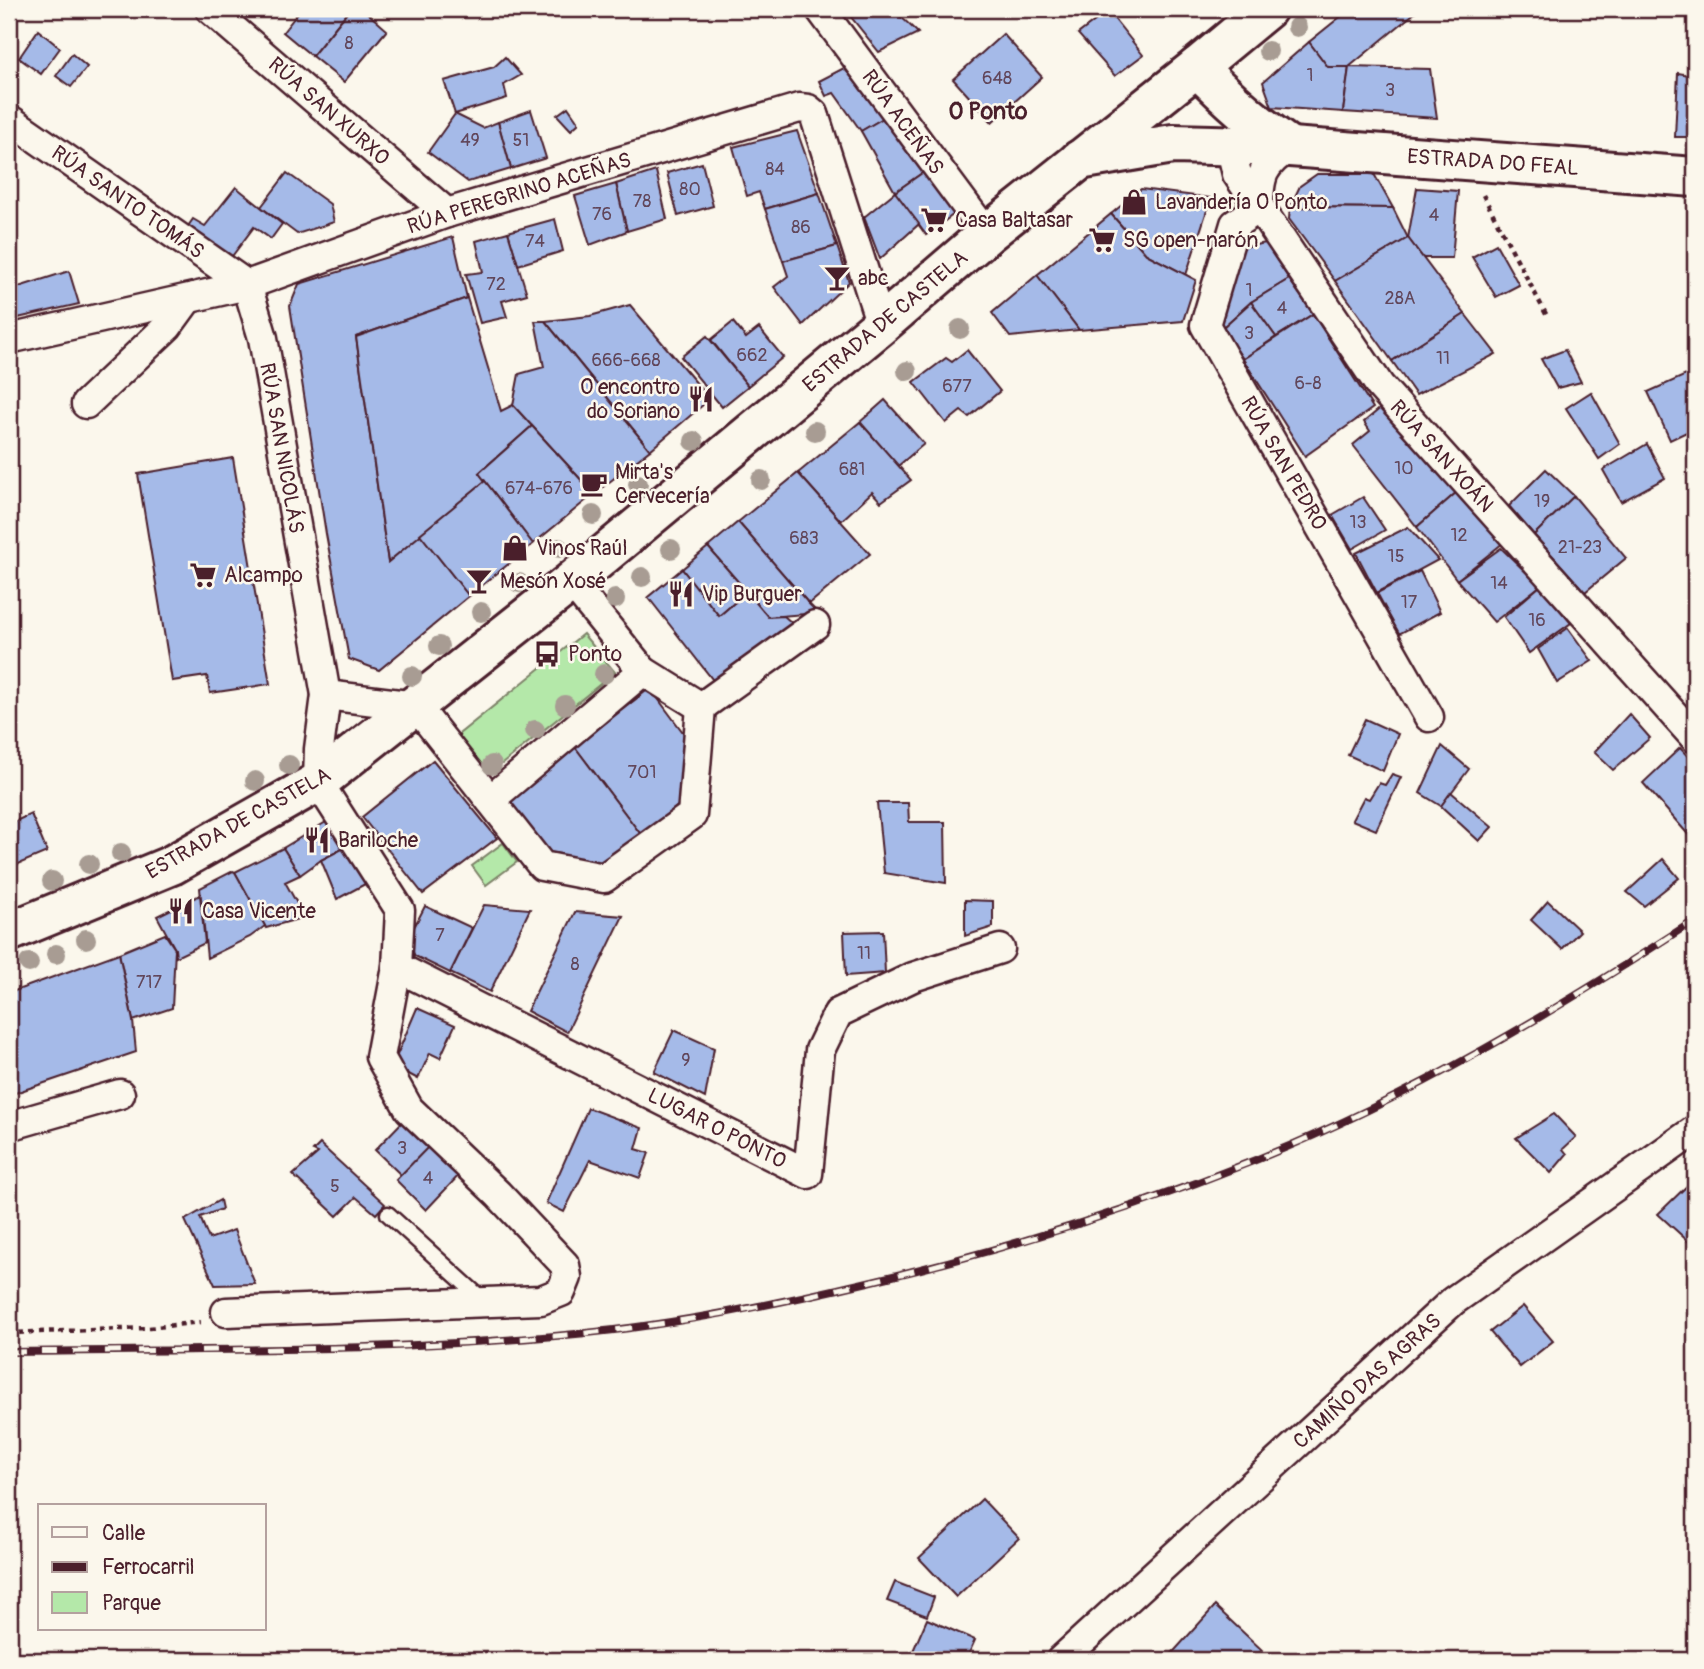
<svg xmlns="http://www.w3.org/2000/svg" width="1704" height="1669" viewBox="0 0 1704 1669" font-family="Pangolin,sans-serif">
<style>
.green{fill:#b4e8a9;stroke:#7f846a;stroke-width:2}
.building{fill:#a5bae8;stroke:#4a1f2b;stroke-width:2}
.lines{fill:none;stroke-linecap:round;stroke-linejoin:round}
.service-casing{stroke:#4a1f2b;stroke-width:19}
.minor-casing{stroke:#4a1f2b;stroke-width:33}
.secondary-casing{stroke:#4a1f2b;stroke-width:44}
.primary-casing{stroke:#4a1f2b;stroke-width:44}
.path{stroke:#4a1f2b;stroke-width:4.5;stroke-dasharray:5 5;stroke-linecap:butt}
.service{stroke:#fbf7ec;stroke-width:14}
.minor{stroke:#fbf7ec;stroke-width:28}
.secondary{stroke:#fbf7ec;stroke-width:38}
.primary{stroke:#fbf7ec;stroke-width:38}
.rail-casing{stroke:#4a1f2b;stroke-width:8}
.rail{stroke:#fbf7ec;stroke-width:5;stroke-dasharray:16;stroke-linecap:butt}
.tree{fill:#a89c93}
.labels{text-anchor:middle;stroke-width:5;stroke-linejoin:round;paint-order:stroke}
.number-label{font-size:18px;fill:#61465a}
.street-label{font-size:21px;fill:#4a1f2b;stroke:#fbf7ec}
.poi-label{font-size:21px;fill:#4a1f2b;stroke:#fbf7ec;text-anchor:start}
.neighbourhood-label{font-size:23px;font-weight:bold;fill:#4a1f2b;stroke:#fbf7ec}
</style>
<rect width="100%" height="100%" fill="#fbf7ec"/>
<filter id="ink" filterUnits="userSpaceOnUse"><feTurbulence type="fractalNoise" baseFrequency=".0143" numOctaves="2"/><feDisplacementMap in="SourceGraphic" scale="14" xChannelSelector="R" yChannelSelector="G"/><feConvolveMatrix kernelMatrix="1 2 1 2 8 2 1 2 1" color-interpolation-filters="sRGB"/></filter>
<g filter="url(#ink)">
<g class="green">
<polygon points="583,634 615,672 486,777 454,738"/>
<polygon points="503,843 517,862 486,885 472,866"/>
</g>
<g class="building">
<polygon points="301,9 350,9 312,56 283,32"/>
<polygon points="350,9 363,9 387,30 344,82 312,56"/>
<polygon points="865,9 893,9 918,33 879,52 851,17"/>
<polygon points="1350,9 1416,9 1417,11 1349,67 1328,67 1309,42"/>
<polygon points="1108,11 1143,55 1115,76 1078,34"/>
<polygon points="38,30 60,48 41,74 19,58"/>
<polygon points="1003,34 1042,77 992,122 953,79"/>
<polygon points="1309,42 1328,67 1349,67 1343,112 1272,107 1263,82"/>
<polygon points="72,54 87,67 71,87 56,76"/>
<polygon points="505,57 521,75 504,85 507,98 455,114 444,81 494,67"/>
<polygon points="1349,67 1430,69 1437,118 1343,112"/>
<polygon points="844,68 885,117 861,131 834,93 826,96 819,81"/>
<polygon points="1678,73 1695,76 1695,137 1675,137"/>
<polygon points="568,107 579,123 571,130 557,115"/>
<polygon points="531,110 546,158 511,169 498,122"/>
<polygon points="455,114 483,128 498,122 511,169 468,182 428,152"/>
<polygon points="885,117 925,171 895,192 861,131"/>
<polygon points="797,131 819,193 765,209 759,192 747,196 733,147"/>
<polygon points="702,163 713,206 678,216 667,173"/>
<polygon points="656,171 667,219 627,231 616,184"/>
<polygon points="925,171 954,214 926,235 895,192"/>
<polygon points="287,173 330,204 334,222 297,234 261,207"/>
<polygon points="1317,174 1374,174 1393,208 1290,207 1300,186"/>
<polygon points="616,184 627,231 590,245 575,196"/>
<polygon points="236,187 282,224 271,239 254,227 230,259 186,229 193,219 205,226"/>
<polygon points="1417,188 1458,191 1452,258 1423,258 1408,238"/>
<polygon points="1141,189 1211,198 1186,275 1146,254 1111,214"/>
<polygon points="895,192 919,224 880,259 864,217"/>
<polygon points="819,193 837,246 783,261 765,209"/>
<polygon points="1290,207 1393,208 1408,238 1335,281 1289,219"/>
<polygon points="1111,214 1146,254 1196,280 1183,321 1079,330 1037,275"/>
<polygon points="555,219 563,251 518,265 508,232"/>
<polygon points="508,232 527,294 502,301 507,317 480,323 466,274 483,272 476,241"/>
<polygon points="453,237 467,298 356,337 388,562 420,534 469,596 379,670 349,659 326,534 290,306 299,284"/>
<polygon points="1408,238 1465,314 1392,361 1335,281"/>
<polygon points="1266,243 1289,279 1251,302 1222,328 1220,315 1244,247"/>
<polygon points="1496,244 1519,285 1496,297 1472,257"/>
<polygon points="837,246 849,282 803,325 774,287 788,276 783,261"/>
<polygon points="69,271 79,304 9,320 9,290"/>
<polygon points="1037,275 1079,330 1010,337 992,313"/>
<polygon points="1289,279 1313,314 1276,337 1251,302"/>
<polygon points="467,298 501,411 513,405 532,426 479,473 485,481 388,562 356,337"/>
<polygon points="1251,302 1276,337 1243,359 1222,328"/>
<polygon points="630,305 710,399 650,450 545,321 590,316"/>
<polygon points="1313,314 1373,408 1305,456 1243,359"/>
<polygon points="1465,314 1496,354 1416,395 1392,361"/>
<polygon points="535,321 545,321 650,450 594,494 513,405 519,374 544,367"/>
<polygon points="733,322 746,338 759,328 783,357 748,386 711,340"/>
<polygon points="707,336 748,386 722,407 681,357"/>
<polygon points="967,350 1000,391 969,417 961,411 946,423 914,382 946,358 952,362"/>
<polygon points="1565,350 1581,382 1557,388 1541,359"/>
<polygon points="1695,371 1695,428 1670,440 1648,392"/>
<polygon points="1591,392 1620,444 1599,459 1566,408"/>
<polygon points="885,400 924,444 898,466 860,422"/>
<polygon points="1383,406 1457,492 1417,527 1353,445 1370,431 1364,422"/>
<polygon points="860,422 911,480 881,502 872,492 841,521 798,473"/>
<polygon points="532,426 594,494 533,544 479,473"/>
<polygon points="1647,444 1665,478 1621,502 1603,470"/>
<polygon points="233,458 270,684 210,693 207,676 172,681 138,474"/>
<polygon points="1546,469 1574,496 1534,535 1509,506"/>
<polygon points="798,473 870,554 809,604 738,522"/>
<polygon points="485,481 533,544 469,596 420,534"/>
<polygon points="1457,492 1503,543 1457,580 1417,527"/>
<polygon points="1574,496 1626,558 1585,592 1534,535"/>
<polygon points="1363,497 1385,530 1352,549 1332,515"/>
<polygon points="738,522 809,604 818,613 768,617 708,547"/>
<polygon points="1408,527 1438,560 1377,593 1356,553"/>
<polygon points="708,547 747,592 719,616 682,569"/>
<polygon points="1501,548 1540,586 1494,622 1457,580"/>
<polygon points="682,569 719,616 747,592 768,617 784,616 792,623 716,684 648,597"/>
<polygon points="1420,571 1440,612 1399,634 1377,593"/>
<polygon points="1540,586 1571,623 1529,653 1504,617"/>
<polygon points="1568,628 1592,661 1557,683 1538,649"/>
<polygon points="650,688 691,743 688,797 642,836 575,747"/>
<polygon points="1629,714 1650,738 1613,770 1594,752"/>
<polygon points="1365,719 1398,734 1383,771 1348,755"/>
<polygon points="1442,746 1469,769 1441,806 1420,793"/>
<polygon points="575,747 642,836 610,865 553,861 504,806"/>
<polygon points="1680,748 1695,764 1695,837 1693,840 1643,783"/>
<polygon points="433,760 497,838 423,894 362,817"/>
<polygon points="1392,774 1401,777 1376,830 1352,820 1364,797 1369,799 1379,783 1385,785"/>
<polygon points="1451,792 1492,827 1479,841 1441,806"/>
<polygon points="877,803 908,803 909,822 945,822 946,883 884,873"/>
<polygon points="31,814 47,852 9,868 9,824"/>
<polygon points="331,819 348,846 321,860 300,875 283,848"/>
<polygon points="348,846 367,883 337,899 321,860"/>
<polygon points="283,848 300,875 285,882 299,907 296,909 302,918 266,928 235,872"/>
<polygon points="1663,859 1679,878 1644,906 1627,892"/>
<polygon points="233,871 235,872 265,926 250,937 207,958 200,888"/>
<polygon points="200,895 205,943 176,957 175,949 157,916"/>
<polygon points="965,900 993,901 993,927 965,936"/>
<polygon points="1548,901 1580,931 1562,949 1531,920"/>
<polygon points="484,905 530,909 490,992 450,973"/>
<polygon points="425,906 472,928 450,973 415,956 407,941"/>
<polygon points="575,912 623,916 567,1032 527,1011"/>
<polygon points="883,931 885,973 846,976 844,932"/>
<polygon points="165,934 175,949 172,1008 133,1021 119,953"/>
<polygon points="119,953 133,1021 136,1052 9,1095 9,993"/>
<polygon points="417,1008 455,1025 440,1058 430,1053 418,1079 405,1072 403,1077 394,1062"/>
<polygon points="674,1030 714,1048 705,1098 654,1072"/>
<polygon points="588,1108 642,1128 636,1149 649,1153 640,1178 590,1160 564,1212 546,1203"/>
<polygon points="1554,1114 1576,1137 1563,1149 1567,1154 1551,1173 1516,1138"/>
<polygon points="404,1120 430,1146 401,1175 375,1150"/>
<polygon points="432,1143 462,1172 426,1210 396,1180"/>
<polygon points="320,1144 385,1204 376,1214 356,1197 337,1216 293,1175 318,1153 313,1151"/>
<polygon points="1692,1181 1695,1184 1695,1236 1689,1242 1658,1214"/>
<polygon points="220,1200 222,1209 200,1217 209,1239 234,1230 255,1284 215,1285 185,1220"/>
<polygon points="1523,1306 1553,1341 1520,1367 1490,1332"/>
<polygon points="982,1499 1019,1538 956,1597 919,1558"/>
<polygon points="895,1582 934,1597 927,1616 887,1601"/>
<polygon points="1215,1606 1262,1650 1253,1660 1166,1660"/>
<polygon points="927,1619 975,1640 966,1660 909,1660"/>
</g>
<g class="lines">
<g class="service-casing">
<polyline id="service" points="388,1214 484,1301"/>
</g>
<g class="minor-casing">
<g id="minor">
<polyline points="210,9 447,213"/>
<polyline points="820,9 987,234"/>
<polyline points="9,119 247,285 263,338 326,695 319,749 318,782 400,910 397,967 808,1174 820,1050 838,1013 913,977 1000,949"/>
<polyline points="1230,145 1237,174 1380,386 1695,738"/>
<path d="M 1290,147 C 1262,165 1259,176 1259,208 L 1235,224 L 1205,325 L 1429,717"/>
<polyline points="9,339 247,285 447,213 799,108 808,109 814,114 881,325"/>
<polyline points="86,404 168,326 187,300"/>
<polyline points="643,671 701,707 815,625"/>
<polyline points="326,695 416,706 490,800 643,671 571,582"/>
<polyline points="490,800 542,866 604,878 692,815 701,707"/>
<polyline points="9,1126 120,1094"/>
<polyline points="226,1312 541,1300 561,1292 567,1277 565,1265 498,1194 409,1109 380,1057 397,967"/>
<polyline points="1061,1660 1453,1301 1695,1130"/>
</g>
</g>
<g class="secondary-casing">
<g id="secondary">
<path d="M 1197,67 C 1226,97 1256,124 1290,147"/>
<polyline points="1079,160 1173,144 1290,147 1695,177"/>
</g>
</g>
<g class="primary-casing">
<polyline id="primary" points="9,932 172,865 318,782 571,582 881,325 987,234 1197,67 1267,9"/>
</g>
<g class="path">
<polyline points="1483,195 1547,316"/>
<polyline points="9,1333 149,1328 200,1322"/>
</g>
<use href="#service" class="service"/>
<use href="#minor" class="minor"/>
<use href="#secondary" class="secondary"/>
<use href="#primary" class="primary"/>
<g class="rail-casing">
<path id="rail" d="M 9,1352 C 210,1349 413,1353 614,1330 C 699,1320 784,1302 868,1282 C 1001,1251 1131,1210 1258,1159 C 1412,1097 1557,1010 1695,920"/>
</g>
<use href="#rail" class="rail"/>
</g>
<g class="tree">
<circle cx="1297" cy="27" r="10"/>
<circle cx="1268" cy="51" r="10"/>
<circle cx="960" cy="329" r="10"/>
<circle cx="907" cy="371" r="10"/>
<circle cx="815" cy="431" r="10"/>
<circle cx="694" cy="441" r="10"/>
<circle cx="761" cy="480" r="10"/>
<circle cx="638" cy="484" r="10"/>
<circle cx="593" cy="515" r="10"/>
<circle cx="559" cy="548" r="10"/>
<circle cx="671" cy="549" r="10"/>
<circle cx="642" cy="577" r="10"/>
<circle cx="519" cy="583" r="10"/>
<circle cx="615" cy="599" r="10"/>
<circle cx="481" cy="612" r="10"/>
<circle cx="439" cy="646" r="10"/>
<circle cx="604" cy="674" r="10"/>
<circle cx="412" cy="676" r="10"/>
<circle cx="565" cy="705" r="10"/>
<circle cx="535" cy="730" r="10"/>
<circle cx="289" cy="765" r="10"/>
<circle cx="492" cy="765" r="10"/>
<circle cx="255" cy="781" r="10"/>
<circle cx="121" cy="853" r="10"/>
<circle cx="89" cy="864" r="10"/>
<circle cx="52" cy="881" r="10"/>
<circle cx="86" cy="939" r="10"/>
<circle cx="56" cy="954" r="10"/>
<circle cx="29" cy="963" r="10"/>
</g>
</g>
<defs>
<g id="shop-bare" transform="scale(2.1)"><path d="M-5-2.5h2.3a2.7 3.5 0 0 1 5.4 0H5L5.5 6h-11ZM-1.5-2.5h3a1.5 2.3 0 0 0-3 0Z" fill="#4a1f2b" stroke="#fbf7ec" stroke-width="2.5" paint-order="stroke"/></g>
<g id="supermarket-bare" transform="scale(2.1)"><path d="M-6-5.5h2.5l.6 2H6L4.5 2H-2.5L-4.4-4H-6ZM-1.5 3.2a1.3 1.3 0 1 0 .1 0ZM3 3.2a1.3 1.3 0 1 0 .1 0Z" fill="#4a1f2b" stroke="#fbf7ec" stroke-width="2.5" paint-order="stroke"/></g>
<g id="bar-bare" transform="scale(2.1)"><path d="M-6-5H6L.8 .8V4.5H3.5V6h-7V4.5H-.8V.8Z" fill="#4a1f2b" stroke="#fbf7ec" stroke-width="2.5" paint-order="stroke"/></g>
<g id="restaurant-bare" transform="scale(2.1)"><path d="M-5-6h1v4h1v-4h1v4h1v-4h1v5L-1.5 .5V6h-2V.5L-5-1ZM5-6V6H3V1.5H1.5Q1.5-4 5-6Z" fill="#4a1f2b" stroke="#fbf7ec" stroke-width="2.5" paint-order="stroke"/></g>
<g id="cafe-bare" transform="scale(2.1)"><path d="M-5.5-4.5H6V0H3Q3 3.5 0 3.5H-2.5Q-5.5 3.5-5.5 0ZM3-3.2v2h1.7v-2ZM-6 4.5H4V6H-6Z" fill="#4a1f2b" stroke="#fbf7ec" stroke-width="2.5" paint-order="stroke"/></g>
<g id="bus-bare" transform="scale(2.1)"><path d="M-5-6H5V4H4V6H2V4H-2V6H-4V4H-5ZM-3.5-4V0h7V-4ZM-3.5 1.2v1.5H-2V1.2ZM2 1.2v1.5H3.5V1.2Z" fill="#4a1f2b" stroke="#fbf7ec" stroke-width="2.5" paint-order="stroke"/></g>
</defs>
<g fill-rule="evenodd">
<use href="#shop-bare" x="1134" y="202"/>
<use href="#supermarket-bare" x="934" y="220"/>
<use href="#supermarket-bare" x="1102" y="240"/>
<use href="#bar-bare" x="837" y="278"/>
<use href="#restaurant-bare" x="701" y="399"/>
<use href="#cafe-bare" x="594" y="484"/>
<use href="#shop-bare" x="515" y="548"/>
<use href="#supermarket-bare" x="203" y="575"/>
<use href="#bar-bare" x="479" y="581"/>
<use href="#restaurant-bare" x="681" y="594"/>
<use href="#bus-bare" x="547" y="654"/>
<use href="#restaurant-bare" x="317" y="840"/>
<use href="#restaurant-bare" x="181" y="911"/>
</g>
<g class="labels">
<g class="number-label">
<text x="349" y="49">8</text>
<text x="1310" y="81">1</text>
<text x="997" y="84">648</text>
<text x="1390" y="96">3</text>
<text x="470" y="146">49</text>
<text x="521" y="146">51</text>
<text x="775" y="175">84</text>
<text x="690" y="195">80</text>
<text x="642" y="207">78</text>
<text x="602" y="220">76</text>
<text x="1434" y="221">4</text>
<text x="801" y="233">86</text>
<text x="535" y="247">74</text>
<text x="496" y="290">72</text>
<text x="1249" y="296">1</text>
<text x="1400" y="304">28A</text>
<text x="1282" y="314">4</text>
<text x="1249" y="339">3</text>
<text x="752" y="361">662</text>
<text x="1443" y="364">11</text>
<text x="626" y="366">666-668</text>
<text x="1308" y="389">6-8</text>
<text x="957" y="392">677</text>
<text x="1404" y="474">10</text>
<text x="852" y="475">681</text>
<text x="539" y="494">674-676</text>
<text x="1542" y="507">19</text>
<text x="1358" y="528">13</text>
<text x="1459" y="541">12</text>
<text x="804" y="544">683</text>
<text x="1580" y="553">21-23</text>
<text x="1396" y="562">15</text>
<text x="1499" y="589">14</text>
<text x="1409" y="608">17</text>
<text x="1537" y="626">16</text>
<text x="642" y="778">701</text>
<text x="440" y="941">7</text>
<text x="864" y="959">11</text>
<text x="575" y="970">8</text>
<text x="149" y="988">717</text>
<text x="686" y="1066">9</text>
<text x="402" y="1154">3</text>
<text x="428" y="1184">4</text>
<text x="335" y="1192">5</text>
</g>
<g class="street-label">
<text transform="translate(329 111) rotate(41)" y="7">RÚA SAN XURXO</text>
<text transform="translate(903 122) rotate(54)" y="7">RÚA ACEÑAS</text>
<text transform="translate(1493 162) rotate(4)" y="7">ESTRADA DO FEAL</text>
<text transform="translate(519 193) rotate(-17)" y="7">RÚA PEREGRINO ACEÑAS</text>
<text transform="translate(128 202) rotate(35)" y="7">RÚA SANTO TOMÁS</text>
<text transform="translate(885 321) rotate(-40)" y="7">ESTRADA DE CASTELA</text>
<text transform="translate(282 448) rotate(80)" y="7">RÚA SAN NICOLÁS</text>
<text transform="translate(1442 456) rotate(48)" y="7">RÚA SAN XOÁN</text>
<text transform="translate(1284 463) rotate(60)" y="7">RÚA SAN PEDRO</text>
<text transform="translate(238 823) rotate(-29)" y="7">ESTRADA DE CASTELA</text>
<text transform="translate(717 1128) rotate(27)" y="7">LUGAR O PONTO</text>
<text transform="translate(1367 1381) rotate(-42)" y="7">CAMIÑO DAS AGRAS</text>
</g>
<g class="poi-label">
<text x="1155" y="209">Lavandería O Ponto</text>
<text x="955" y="227">Casa Baltasar</text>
<text x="1123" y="247">SG open-narón</text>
<text x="858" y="285">abc</text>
<text x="680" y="394" text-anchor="end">O encontro<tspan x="680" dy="24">do Soriano</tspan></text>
<text x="615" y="479">Mirta's<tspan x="615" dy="24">Cervecería</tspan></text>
<text x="536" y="555">Vinos Raúl</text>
<text x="224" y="582">Alcampo</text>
<text x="500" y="588">Mesón Xosé</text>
<text x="702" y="601">Vip Burguer</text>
<text x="568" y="661">Ponto</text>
<text x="338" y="847">Bariloche</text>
<text x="202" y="918">Casa Vicente</text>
</g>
<g class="neighbourhood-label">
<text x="988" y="119">O Ponto</text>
</g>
</g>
<rect width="1704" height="1669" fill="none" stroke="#fbf7ec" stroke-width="35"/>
<rect x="18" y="18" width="1669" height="1634" fill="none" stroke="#4a1f2b" stroke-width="2.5" filter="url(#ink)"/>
<rect x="38" y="1504" width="228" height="126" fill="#fbf7ec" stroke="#b4a19f" stroke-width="2"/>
<rect x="52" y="1527" width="35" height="10" fill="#fbf7ec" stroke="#b4a19f" stroke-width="2"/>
<text x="102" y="1540" font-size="21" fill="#4a1f2b">Calle</text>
<rect x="52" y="1562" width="35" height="10" fill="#4a1f2b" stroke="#b4a19f" stroke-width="2"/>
<text x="102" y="1574" font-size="21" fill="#4a1f2b">Ferrocarril</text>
<rect x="52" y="1592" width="35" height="21" fill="#b4e8a9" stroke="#b4a19f" stroke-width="2"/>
<text x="102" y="1610" font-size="21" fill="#4a1f2b">Parque</text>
</svg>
